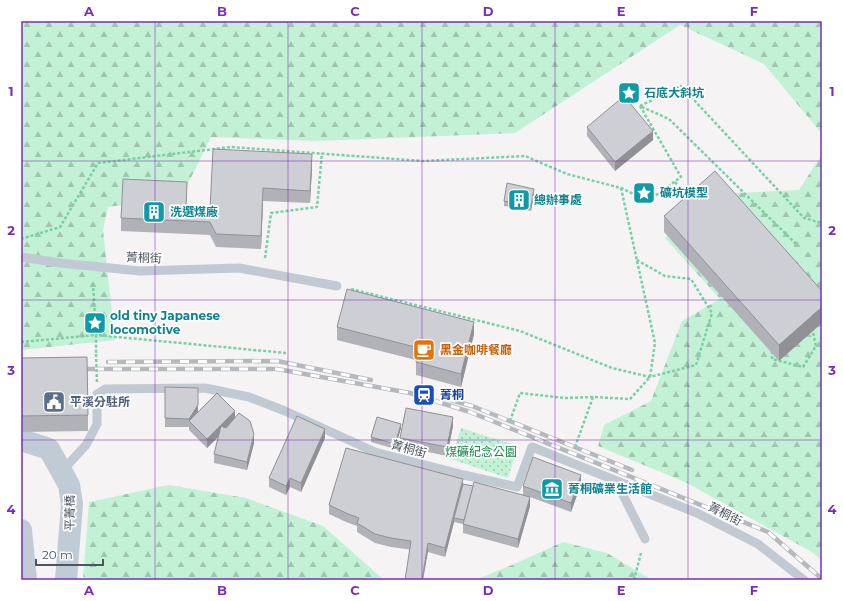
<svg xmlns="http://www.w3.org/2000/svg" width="843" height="601" viewBox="0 0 843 601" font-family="Montserrat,'Noto Sans TC',sans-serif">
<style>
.grass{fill:url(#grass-dots)}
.forest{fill:url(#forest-firs)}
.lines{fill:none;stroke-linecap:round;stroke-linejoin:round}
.path{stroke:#7ad0a6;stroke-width:2.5;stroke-dasharray:3 2;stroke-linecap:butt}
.service{stroke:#c1cad2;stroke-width:9}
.secondary{stroke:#c1cbd6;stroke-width:22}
.rail-casing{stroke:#b5b8bd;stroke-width:4.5}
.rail{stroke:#fff;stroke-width:3;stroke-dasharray:9;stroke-linecap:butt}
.path-bridge{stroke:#7ad0a6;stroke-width:2.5;stroke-dasharray:3 2;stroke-linecap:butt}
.wall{fill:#b0b2b7}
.shaded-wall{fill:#909195}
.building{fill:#cdcfd5;stroke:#909195}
.grid{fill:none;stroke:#7b2cbf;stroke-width:1;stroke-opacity:0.55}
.labels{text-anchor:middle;stroke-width:3.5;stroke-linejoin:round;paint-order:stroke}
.culture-label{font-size:12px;font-weight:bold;fill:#0d838f;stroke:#fff;text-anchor:start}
.street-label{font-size:12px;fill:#4a5661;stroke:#fff}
.food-label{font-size:12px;font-weight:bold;fill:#c56008;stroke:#fff;text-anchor:start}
.transit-label{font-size:12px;font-weight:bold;fill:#164399;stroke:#fff;text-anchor:start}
.service-label{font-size:12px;font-weight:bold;fill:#4e5e75;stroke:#fff;text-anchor:start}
.park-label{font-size:12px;fill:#17864f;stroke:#fff}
.neatline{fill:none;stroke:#7b2cbf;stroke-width:1.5}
.grid-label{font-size:13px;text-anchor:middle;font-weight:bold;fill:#7b2cbf}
</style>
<defs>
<pattern id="grass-dots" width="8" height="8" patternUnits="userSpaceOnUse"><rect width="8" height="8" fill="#c3f1d5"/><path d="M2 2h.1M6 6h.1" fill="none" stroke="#a0c6b0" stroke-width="1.8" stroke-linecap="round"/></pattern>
<pattern id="forest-firs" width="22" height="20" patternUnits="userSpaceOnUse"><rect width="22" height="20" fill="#c3f1d5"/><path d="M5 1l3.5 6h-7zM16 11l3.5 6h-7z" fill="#a0c6b0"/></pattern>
</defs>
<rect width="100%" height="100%" fill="#f5f3f3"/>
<polygon class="grass" points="461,428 518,446 508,478 451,459"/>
<g class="forest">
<polygon points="21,21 822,21 822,134 764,64 680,25 515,133 317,141 211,137 182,196 108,207 103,230 115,340 21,350"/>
<polygon points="822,154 822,560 810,551 687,483 598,446 604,425 651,401 682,321 720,299 665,238 713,194 799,190"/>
<polygon points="169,485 246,498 323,526 384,580 83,580 89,502"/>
<polygon points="563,542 607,553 652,580 475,580 512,565"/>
</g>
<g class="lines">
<g class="path">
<polyline points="640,106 681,86 804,218 822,223"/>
<polyline points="675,182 689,198"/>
<polyline points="21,239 60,227 98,163 231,147 423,161 525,156 567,174 621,188 648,201 681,177 640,106 669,119 798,246"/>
<polyline points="265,258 271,213 317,207 322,153"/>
<polyline points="93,283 96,335 286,353"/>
<polyline points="351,289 520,331 612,368 650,377 696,365 712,313 691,279 665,276 637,260"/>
<polyline points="21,342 96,335 96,354"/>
<polyline points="772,351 772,359 803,367 816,346 812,328"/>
<polyline points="510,421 520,393 565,398 593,397 630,399 650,377 655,343 621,188"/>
<polyline points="575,447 593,397"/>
<polyline points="634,580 641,553"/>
</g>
<g class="service">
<polyline points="21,257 60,263 140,271 239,268 337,286"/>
<polyline points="62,471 86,445 97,424 97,394 105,389 205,388 249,397 285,411 375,452 464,475 517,487 532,447 697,513 758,544 804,580"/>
<polyline points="616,481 645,539"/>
</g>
<g class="secondary">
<polyline points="21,440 49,449 69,485 72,504 66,580"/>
<polyline points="21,530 26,580"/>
</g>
<g class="rail-casing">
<g id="rail">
<polyline points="108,362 277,361 371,380"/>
<polyline points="77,369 277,369 410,393 470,412 768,532 822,579"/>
<polyline points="447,399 472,406 632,470"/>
</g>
</g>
<use href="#rail" class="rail"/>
<polyline class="path-bridge" points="96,354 97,384"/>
</g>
<g class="wall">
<polygon points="587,127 653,140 615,171 587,136"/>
<polygon points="312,167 310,203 263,201 261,249 216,247 210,235 121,231 121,218 187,195 186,209 210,210"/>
<polygon points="534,194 531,211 504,206 504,201"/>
<polygon points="664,216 822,291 779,361 664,232"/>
<polygon points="337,327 474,334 461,387 416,375 416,360 337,340"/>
<polygon points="21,358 88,415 88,431 21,432"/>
<polygon points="165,387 198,412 235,418 254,443 247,470 214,463 214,454 218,437 207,448 189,430 189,426 189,427 165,427"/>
<polygon points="453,426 447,456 400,446 400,438"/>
<polygon points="401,428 395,449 371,442 371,437"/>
<polygon points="325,438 301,492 290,487 286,495 269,487 269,478"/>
<polygon points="463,484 473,486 527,496 523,495 523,486 581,484 571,512 530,497 530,506 518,548 463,533 463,524 454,522 445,557 428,552 391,547 375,543 357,532 357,526 346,522 329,514 329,505"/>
</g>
<g class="shaded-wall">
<polygon points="653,131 653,140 615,171 615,162"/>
<polygon points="312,154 312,167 310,203 310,191"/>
<polygon points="263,188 263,201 261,249 261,236"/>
<polygon points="534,189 534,194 531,211 531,206"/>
<polygon points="822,307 822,323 779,361 779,345"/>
<polygon points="474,322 474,334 461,387 461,374"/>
<polygon points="198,388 198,414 189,421 189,427 189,419"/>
<polygon points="235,411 235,420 207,448 207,439"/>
<polygon points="453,417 453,426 447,456 447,447"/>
<polygon points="401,424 401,428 395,449 395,444"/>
<polygon points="325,429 325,438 301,492 301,483"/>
<polygon points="254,434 254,443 247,470 247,462"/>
<polygon points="581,475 581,484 571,512 571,503"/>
<polygon points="290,478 290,487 286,495 286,486"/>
<polygon points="463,479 463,488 454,518 454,522 445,557 445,548"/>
<polygon points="530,497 530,506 518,548 518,539"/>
<polygon points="428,543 428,552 423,580 422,580"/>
</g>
<g class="building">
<polygon points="624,96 653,131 615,162 587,127"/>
<polygon points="213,149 312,154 310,191 263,188 261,236 216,234 210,222 121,218 123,179 187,182 186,209 210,210"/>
<polygon points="715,171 822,291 822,307 779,345 664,216"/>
<polygon points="507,183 534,189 531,206 504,201"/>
<polygon points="347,289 474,322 461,374 416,362 419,348 337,327"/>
<polygon points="87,357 88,415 21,416 21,358"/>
<polygon points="165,387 198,388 198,405 189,419 165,418"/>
<polygon points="217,393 235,411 207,439 189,421"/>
<polygon points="406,408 453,417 447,447 400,438"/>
<polygon points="239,413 250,421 254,434 247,462 214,454 221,426 226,428"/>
<polygon points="297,416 325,429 301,483 290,478 286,486 269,478"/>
<polygon points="377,417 401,424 395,444 371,437"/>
<polygon points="346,448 463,479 445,548 428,543 422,580 405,580 411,541 391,538 375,534 357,523 359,518 346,513 329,505"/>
<polygon points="533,457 581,475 571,503 523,486"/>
<polygon points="474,482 530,497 518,539 463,524"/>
<polygon points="463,484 473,486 464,520 454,518"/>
</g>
<path class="grid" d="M 155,21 L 155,580M 288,21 L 288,580M 422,21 L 422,580M 555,21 L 555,580M 688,21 L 688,580M 21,161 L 822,161M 21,300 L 822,300M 21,440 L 822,440"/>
<defs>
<g id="sight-square" transform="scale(1.15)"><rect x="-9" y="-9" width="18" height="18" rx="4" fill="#0f9aa8" stroke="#fff"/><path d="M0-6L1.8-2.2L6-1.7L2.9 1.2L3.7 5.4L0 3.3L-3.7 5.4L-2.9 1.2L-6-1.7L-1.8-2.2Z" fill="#fff"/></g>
<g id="building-square" transform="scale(1.15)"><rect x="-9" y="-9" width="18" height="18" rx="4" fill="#0f9aa8" stroke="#fff"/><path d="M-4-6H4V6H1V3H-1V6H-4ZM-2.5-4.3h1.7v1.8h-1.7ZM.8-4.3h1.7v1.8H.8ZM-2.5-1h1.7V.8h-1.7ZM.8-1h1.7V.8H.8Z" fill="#fff"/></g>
<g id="cafe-square" transform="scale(1.15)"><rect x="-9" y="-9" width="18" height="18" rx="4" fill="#e8710a" stroke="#fff"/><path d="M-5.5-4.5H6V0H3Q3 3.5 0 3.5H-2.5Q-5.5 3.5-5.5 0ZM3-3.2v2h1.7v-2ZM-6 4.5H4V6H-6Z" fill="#fff"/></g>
<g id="station-square" transform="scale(1.15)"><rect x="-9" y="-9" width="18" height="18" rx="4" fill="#1a4fb4" stroke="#fff"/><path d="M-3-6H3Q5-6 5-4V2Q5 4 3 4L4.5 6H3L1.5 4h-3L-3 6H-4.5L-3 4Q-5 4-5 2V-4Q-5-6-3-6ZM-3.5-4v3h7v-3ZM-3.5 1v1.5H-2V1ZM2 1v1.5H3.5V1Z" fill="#fff"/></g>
<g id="civic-square" transform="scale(1.15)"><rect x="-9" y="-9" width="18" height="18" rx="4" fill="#5c6f8a" stroke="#fff"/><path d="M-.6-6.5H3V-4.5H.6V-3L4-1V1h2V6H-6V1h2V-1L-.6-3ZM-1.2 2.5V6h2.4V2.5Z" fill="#fff"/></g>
<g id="museum-square" transform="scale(1.15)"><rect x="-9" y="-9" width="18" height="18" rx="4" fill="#0f9aa8" stroke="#fff"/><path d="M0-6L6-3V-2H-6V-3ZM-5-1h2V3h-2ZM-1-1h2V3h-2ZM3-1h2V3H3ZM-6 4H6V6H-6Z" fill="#fff"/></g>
</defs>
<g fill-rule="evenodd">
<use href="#sight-square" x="629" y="93"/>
<use href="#sight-square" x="644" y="193"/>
<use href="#building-square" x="519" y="200"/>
<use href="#building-square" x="154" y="212"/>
<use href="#sight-square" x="95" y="323"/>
<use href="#cafe-square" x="424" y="350"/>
<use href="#station-square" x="424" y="395"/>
<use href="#civic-square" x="54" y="402"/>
<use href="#museum-square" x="552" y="489"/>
</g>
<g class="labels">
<g class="culture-label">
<text x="644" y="97">石底大斜坑</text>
<text x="660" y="197">礦坑模型</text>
<text x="534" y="204">總辦事處</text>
<text x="170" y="216">洗選煤廠</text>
<text x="110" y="320">old tiny Japanese<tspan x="110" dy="14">locomotive</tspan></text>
<text x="568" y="493">菁桐礦業生活館</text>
</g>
<g class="street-label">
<text transform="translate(144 258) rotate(2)" y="4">菁桐街</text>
<text transform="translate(409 449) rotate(15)" y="4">菁桐街</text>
<text transform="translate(70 513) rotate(-89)" y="4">平菁橋</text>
<text transform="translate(725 514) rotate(27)" y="4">菁桐街</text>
</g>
<g class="food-label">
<text x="440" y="354">黑金咖啡餐廳</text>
</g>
<g class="transit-label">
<text x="440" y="399">菁桐</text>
</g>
<g class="service-label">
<text x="70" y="406">平溪分駐所</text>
</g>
<g class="park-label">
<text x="481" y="456">煤礦紀念公園</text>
</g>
</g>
<rect width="843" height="601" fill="none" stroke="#ffffff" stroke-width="44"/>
<path d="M36 559v6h67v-6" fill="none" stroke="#4a5661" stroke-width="2"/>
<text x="42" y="559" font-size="12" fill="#4a5661" stroke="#ffffff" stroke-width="3" paint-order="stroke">20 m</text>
<rect x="22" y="22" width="799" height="557" class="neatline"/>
<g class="grid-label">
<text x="89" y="16">A</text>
<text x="222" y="16">B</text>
<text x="355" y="16">C</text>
<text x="488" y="16">D</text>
<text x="621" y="16">E</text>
<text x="754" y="16">F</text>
<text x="11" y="96">1</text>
<text x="832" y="96">1</text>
<text x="11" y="235">2</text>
<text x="832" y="235">2</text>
<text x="11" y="375">3</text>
<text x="832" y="375">3</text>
<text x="11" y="514">4</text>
<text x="832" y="514">4</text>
<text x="89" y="595">A</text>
<text x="222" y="595">B</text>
<text x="355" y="595">C</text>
<text x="488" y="595">D</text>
<text x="621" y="595">E</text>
<text x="754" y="595">F</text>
</g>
</svg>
